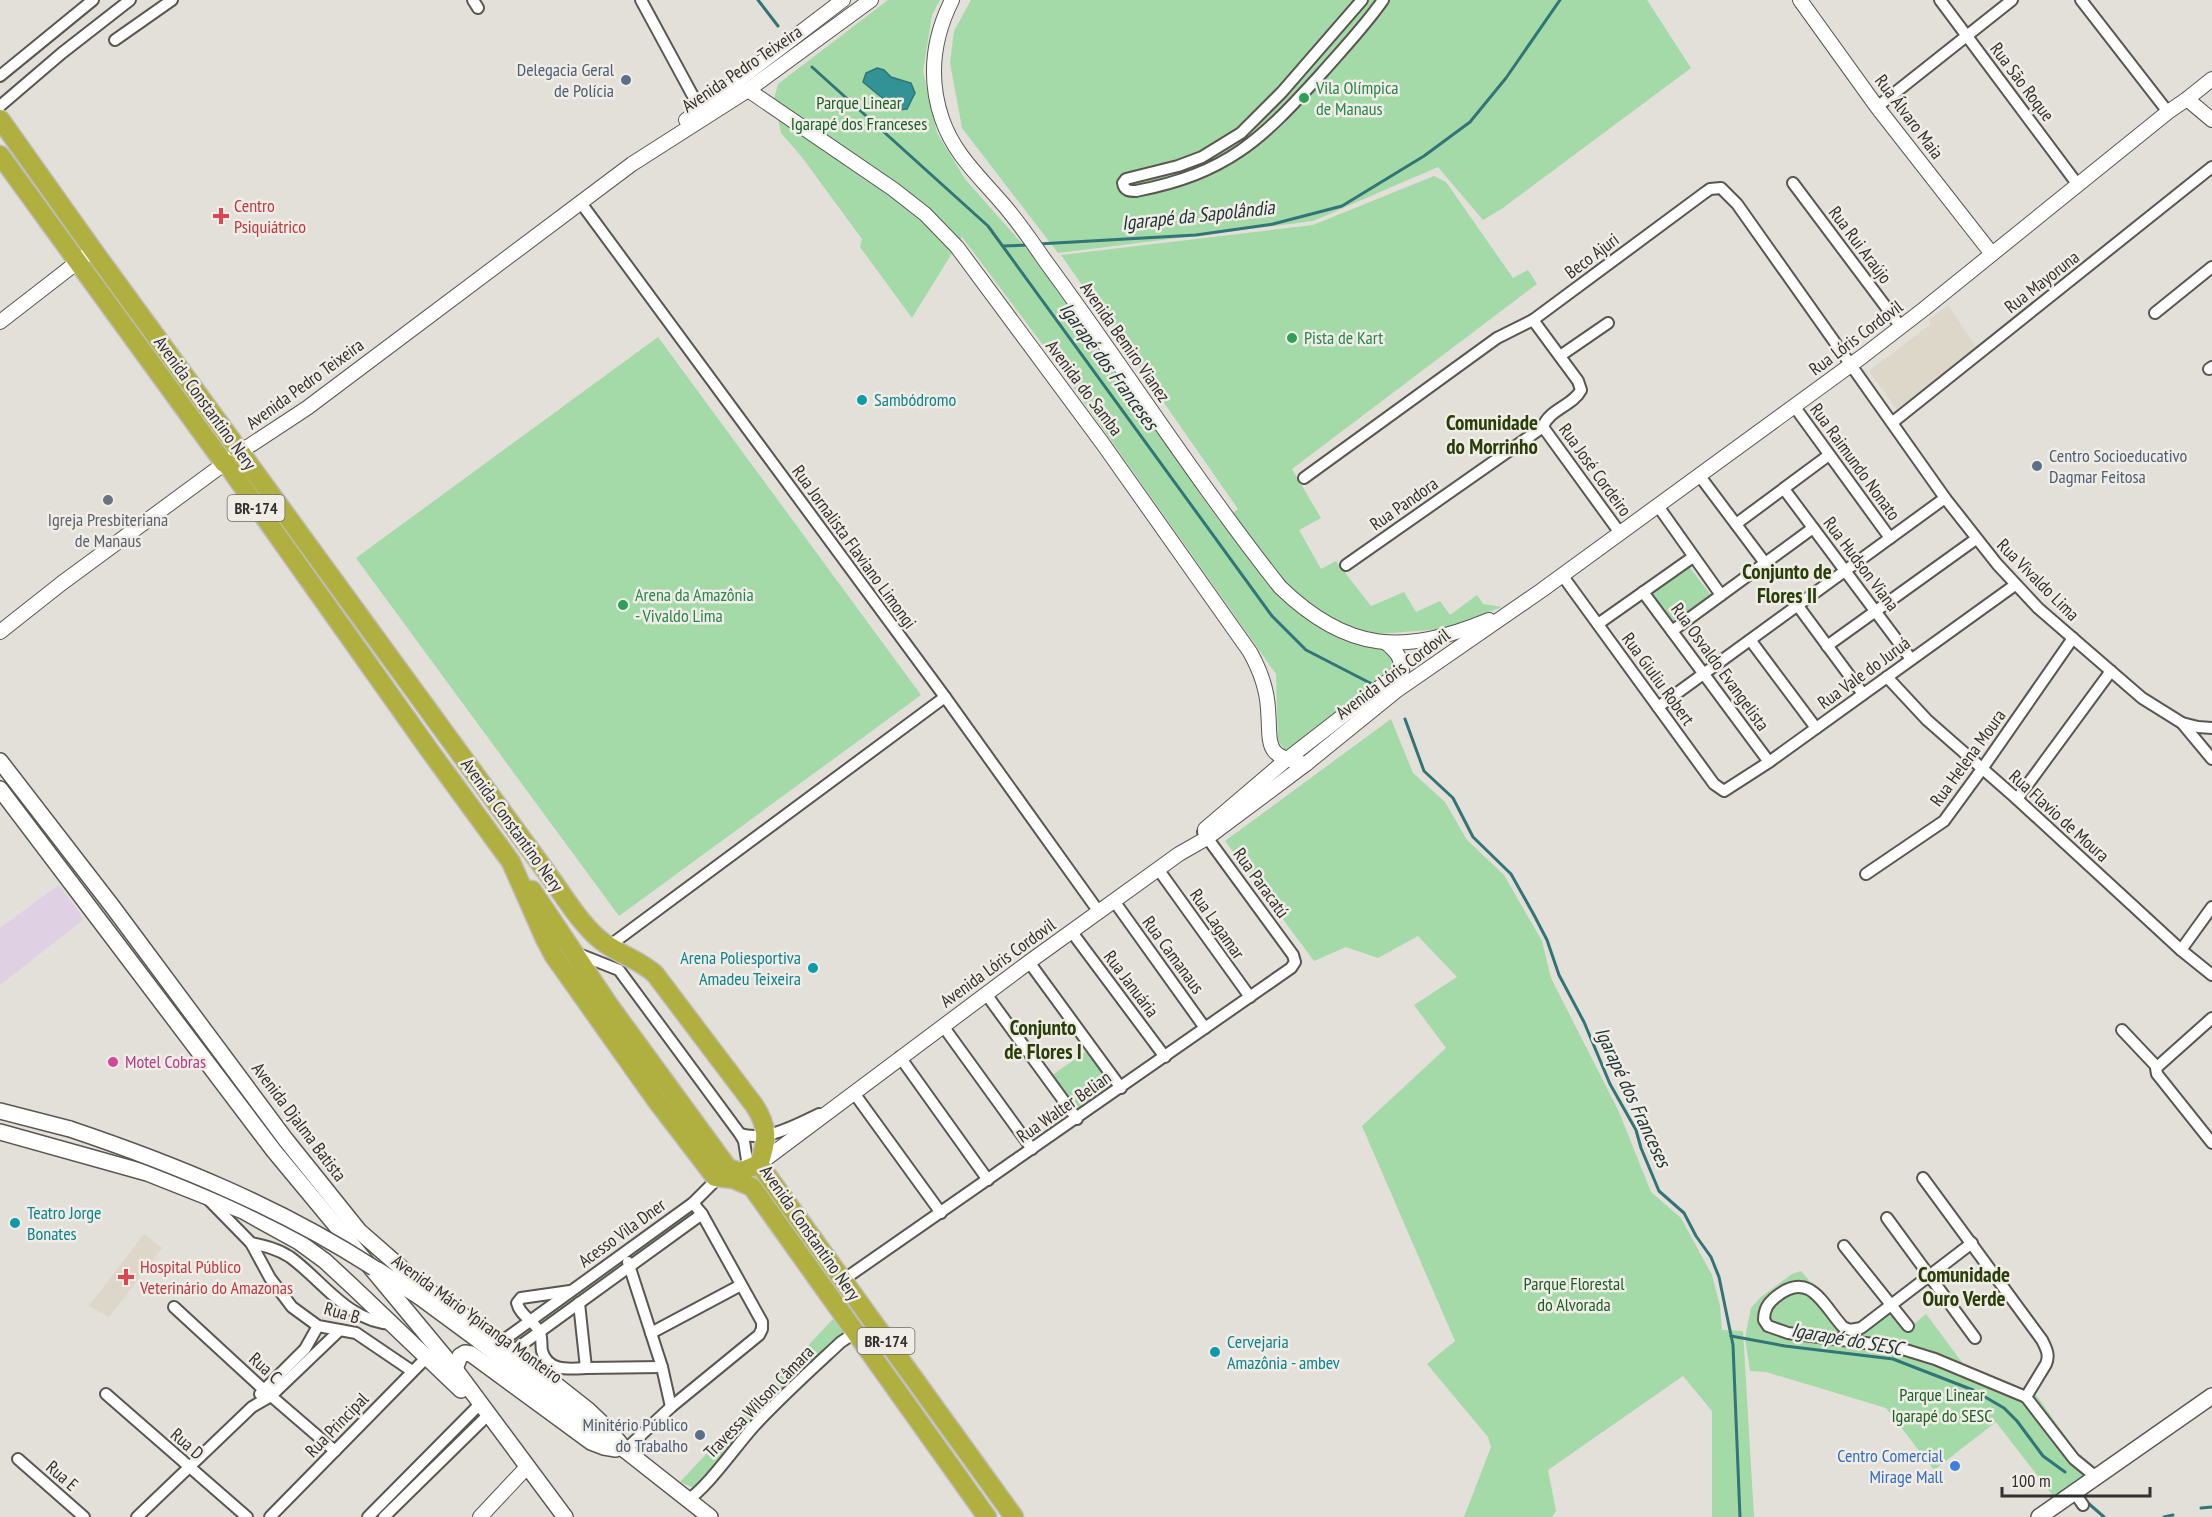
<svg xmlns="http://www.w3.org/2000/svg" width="2212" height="1517" viewBox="0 0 2212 1517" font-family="'PT Sans Narrow',sans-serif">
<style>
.built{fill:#ddd7c9}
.education{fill:#dfd0e3}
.green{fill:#a3daa7}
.water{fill:#329296;stroke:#327577;stroke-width:1.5}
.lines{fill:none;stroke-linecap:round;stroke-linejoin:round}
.stream{stroke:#327577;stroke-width:3}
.minor-casing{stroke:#5a5751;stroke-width:14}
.tertiary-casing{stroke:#5a5751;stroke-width:16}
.secondary-casing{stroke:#5a5751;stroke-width:18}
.trunk-casing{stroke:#bebdbc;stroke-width:21}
.minor{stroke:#fff;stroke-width:10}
.tertiary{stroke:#fff;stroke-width:14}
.secondary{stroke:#fff;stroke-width:15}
.trunk{stroke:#b0b040;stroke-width:18}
.secondary-bridge-casing{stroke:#5a5751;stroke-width:18;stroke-linecap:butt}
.secondary-bridge{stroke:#fff;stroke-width:15}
.service-dot{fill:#5c6f8a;stroke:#f0ede6;stroke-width:2}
.leisure-dot{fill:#2e9e5b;stroke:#f0ede6;stroke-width:2}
.health-dot{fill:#e0444e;stroke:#f0ede6;stroke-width:2}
.culture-dot{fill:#0f9aa8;stroke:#f0ede6;stroke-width:2}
.worship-dot{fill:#6b7280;stroke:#f0ede6;stroke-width:2}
.hotel-dot{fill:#d1479c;stroke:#f0ede6;stroke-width:2}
.shop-dot{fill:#3f7fe0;stroke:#f0ede6;stroke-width:2}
.labels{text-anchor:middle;stroke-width:5;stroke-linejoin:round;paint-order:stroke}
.shield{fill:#f0ede6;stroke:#6c6966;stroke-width:1.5}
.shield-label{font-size:16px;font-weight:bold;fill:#33312f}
.street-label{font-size:18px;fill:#33312f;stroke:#f0ede6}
.service-label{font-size:18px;fill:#4e5e75;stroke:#f0ede6;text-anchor:end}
.leisure-label{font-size:18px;fill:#27864d;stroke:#f0ede6;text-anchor:start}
.park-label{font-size:18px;fill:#195f26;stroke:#f0ede6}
.health-label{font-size:18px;fill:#be3a42;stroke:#f0ede6;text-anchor:start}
.culture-label{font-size:18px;fill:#0d838f;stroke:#f0ede6;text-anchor:start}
.worship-label{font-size:18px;fill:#5b616d;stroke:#f0ede6}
.hotel-label{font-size:18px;fill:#b23c85;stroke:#f0ede6;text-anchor:start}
.shop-label{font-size:18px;fill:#366cbe;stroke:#f0ede6;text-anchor:end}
.water-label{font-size:20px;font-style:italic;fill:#1d3334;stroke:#f0ede6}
.quarter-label{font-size:21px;font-weight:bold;fill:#283d07;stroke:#f0ede6}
</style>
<rect width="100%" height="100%" fill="#e3dfd9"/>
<g class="built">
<polygon points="1948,305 1976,347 1897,410 1869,371 1931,324 1929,320"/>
<polygon points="144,1234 162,1248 109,1317 89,1306"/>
</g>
<polygon class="education" points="59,885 84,919 0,985 0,928"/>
<g class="green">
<polygon points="888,0 940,0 932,15 923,71 937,133 965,179 1032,255 1220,522 1238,509 1061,255 1313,225 1434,176 1446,182 1513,278 1528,270 1537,284 1292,469 1321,518 1299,530 1321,569 1336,561 1371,606 1404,592 1416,612 1440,601 1450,615 1477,595 1483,604 1502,607 1442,629 1378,634 1385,652 1395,659 1394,671 1286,751 1278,741 1276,674 1055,361 962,237 912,318 860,247 862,239 801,156 781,133 774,99 778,84"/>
<polygon points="971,0 1647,0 1691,68 1503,208 1483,220 1438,167 1313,221 1058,253 962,128 950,63 954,31"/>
<polygon points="658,337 921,695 619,916 356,558"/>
<polygon points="1687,564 1713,598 1675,626 1649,592"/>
<polygon points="1391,719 1413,773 1445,802 1467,840 1504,875 1542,941 1551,978 1619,1112 1651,1192 1681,1218 1712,1275 1720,1306 1722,1330 1743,1331 1754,1517 1712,1517 1712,1411 1683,1376 1548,1470 1556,1511 1552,1517 1464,1517 1491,1447 1488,1437 1427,1364 1455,1341 1362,1126 1446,1048 1414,1005 1457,977 1418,936 1378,958 1346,947 1314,961 1225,841"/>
<polygon points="1091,1048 1123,1090 1081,1121 1048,1078"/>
<polygon points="1801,1271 1846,1324 1854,1329 1895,1305 1913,1325 1926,1314 1964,1365 2020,1390 2034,1392 2091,1472 2054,1497 1996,1422 1934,1470 1886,1408 1766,1372 1750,1371 1745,1338 1751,1308 1761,1297 1792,1274"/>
<polygon points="833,1319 844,1334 696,1489 680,1482"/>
</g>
<polygon class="water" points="877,68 884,70 891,77 911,83 915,93 907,109 897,110 863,82 866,73"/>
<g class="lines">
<g class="stream">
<polyline points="758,0 778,26"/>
<polyline points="812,67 988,226 1272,616 1306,650 1374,685"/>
<polyline points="1038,244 1196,235 1273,224 1342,206 1424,156 1470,122 1506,78 1560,0"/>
<polyline points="1003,246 1028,245"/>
<polyline points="1405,719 1424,771 1453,798 1473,837 1511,874 1534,915 1547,940 1559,975 1584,1022 1610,1084 1636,1130 1641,1148 1659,1191 1684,1213 1696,1236 1711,1257 1719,1277 1733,1345 1740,1517"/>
<polyline points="1731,1336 1785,1346 1893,1359 1973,1390 2004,1408 2017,1421 2043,1456 2065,1472"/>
<polyline points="2088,1503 2104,1517"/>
<polyline points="2201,1508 2212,1507"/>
<polyline points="2164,1517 2173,1515"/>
</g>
<g class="minor-casing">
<g id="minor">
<polyline points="473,0 478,8"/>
<polyline points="641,0 700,109"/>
<path d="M 1362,0 L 1282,92 L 1241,133 L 1202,157 L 1178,166 L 1126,179 L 1123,183 C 1124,191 1130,191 1136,191 C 1228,173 1261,140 1321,74 C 1342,50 1365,26 1383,0"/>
<polyline points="1940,0 2078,185"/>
<polyline points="2081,0 2168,112"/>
<polyline points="115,40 172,0"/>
<polyline points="0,76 93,0"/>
<polyline points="0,106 62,53 130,0"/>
<polyline points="1877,107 2012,0"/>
<polyline points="1793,183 1901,327"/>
<polyline points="581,203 945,697 1099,912"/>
<polyline points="2155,313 2212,267"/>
<polyline points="1560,356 1608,323"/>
<polyline points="2209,369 2212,367"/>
<polyline points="1794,406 1890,538"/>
<polyline points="1893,422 2212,167"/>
<polyline points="1543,427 1620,533"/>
<polyline points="1699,475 1765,563"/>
<polyline points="1304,478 1497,338 1533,320 1703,194 1710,189 1721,188 1737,204 1945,498 1997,564 2038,608 2142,698 2182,723 2212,759"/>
<polyline points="1784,489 1911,659"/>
<polyline points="1658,506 1721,595"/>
<polyline points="1736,524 1829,455"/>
<path d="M 1346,565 L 1543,427 C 1549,409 1573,406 1581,390 L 1578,381 L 1533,320"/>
<polyline points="1562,575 1714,784 1724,791 1769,762 2015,585"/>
<polyline points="1643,592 1769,762"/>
<polyline points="1798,606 1863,694"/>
<polyline points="1598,624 1693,557"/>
<polyline points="1672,631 1813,528"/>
<polyline points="1751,641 1816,728"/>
<polyline points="1827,646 1976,539"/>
<polyline points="1887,677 1927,720 2017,799 2181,950 2212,975"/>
<polyline points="1658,707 1945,498"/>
<polyline points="2182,723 2198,727 2212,728"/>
<polyline points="2017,799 2111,671"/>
<polyline points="1158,869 1250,997"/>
<polyline points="1866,874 1944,821 1982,769 2073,638"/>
<polyline points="1114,901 1205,1028"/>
<polyline points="1071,931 1165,1057"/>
<polyline points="609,946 945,697"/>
<polyline points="2181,950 2212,907"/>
<polyline points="576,953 619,970 740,1134 744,1141 749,1173"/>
<polyline points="1029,962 1121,1088"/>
<polyline points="986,994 1077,1119"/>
<polyline points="2212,1018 2156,1068 2157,1074 2212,1143"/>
<polyline points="943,1026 1032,1149"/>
<polyline points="2122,1030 2156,1066"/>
<polyline points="900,1057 988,1180"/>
<polyline points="854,1093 941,1213"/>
<path d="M 740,1134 C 766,1142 796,1125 819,1114"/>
<path d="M 1923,1178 L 2042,1340 C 2046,1348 2050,1355 2046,1364 L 2026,1397"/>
<polyline points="208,1199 251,1243 270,1278 292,1307 318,1326 356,1333 412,1371"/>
<polyline points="1887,1218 1975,1338"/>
<path d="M 251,1243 C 265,1246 278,1249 290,1257 C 324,1282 347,1321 392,1324"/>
<path d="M 1972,1243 L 1861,1328 L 1850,1330 L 1843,1327 C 1823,1305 1810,1270 1777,1296 C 1768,1303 1764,1309 1764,1320 L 1768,1326 L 1788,1333 L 1896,1347 L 1935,1359 L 2026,1397 L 2074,1459 L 2096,1477"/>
<polyline points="1844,1246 1908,1326"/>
<polyline points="628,1262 651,1333"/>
<polyline points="843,1280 1291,968 1295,962 1293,955 1203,832"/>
<path d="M 570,1291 L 521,1298 L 517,1303 C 520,1316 535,1321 540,1333 C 542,1338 541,1346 542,1351 C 548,1372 569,1369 586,1368"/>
<polyline points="579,1303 586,1368 662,1367"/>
<polyline points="174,1307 263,1389 335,1451"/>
<polyline points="501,1342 693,1203 718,1178"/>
<polyline points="513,1351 702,1214"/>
<polyline points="106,1394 247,1517"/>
<polyline points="260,1394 305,1349 318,1326"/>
<polyline points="671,1407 662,1367 651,1333 741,1285"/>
<polyline points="625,1450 671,1407 759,1335 762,1329 762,1322 702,1214 693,1203"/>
<polyline points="18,1459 84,1517"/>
<polyline points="2074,1492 2083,1505"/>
<path d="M 687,1500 C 705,1491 739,1442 755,1425 C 782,1396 812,1369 841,1342 L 850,1336 L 858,1339"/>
<polyline points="137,1517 252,1407 271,1396 340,1330"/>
<polyline points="270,1517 427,1357"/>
<polyline points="368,1517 479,1405"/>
<polyline points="384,1517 488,1415"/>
</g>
</g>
<g class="tertiary-casing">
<g id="tertiary">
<path d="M 952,0 C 933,38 928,78 942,119 C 954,154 979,176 1002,203 C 1018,221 1032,242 1046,262 C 1125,369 1197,482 1280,587 C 1348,653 1404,655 1489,620"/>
<polyline points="1800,0 1877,107 1992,254"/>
<path d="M 748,90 L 893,189 L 925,214 L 957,247 L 1103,444 L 1250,652 C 1260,670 1267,688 1268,709 C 1271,746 1263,756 1306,764"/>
<polyline points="2187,99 2212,120"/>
<polyline points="686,120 843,0"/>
<polyline points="0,322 93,250"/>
<polyline points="0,632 62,583 240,452 307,408 632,164 748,90 871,0"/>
<path d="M 1385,642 C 1399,653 1403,660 1401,678"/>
<polyline points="1205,829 1286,760 1402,670"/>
<polyline points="759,1164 1029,962 1179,854 1207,838 1306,764 1396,691 1542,590 1863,356 1924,309 2168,112 2187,99 2212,79"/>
<polyline points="480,1517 526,1468"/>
</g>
</g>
<g class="secondary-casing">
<g id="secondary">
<polyline points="0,761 112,906 286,1140 359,1231 423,1287 513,1351 588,1410 611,1432 625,1450"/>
<polyline points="0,789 274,1151 455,1369 565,1517"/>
<polyline points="0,1111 70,1129"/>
<polyline points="0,1132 147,1173 243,1211 299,1242 325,1261 353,1287 461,1390"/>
<polyline points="378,1270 421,1298 478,1340 557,1402 625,1450 710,1517"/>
<polyline points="455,1369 460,1356 465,1353 471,1354 591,1442 604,1447 616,1449"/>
<polyline points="2039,1517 2212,1396"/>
</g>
</g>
<g class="trunk-casing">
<g id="trunk">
<path d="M 0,119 L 93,250 L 550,877 C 566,899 582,926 603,942 C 620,955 640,960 655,974 L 754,1105 C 768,1126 768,1140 759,1164"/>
<polyline points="0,155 224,463 226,463 430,751 511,862 545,939 554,956 656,1100 715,1177 733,1179 752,1187 987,1517"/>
<polyline points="532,890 609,1005 728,1168 740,1172 759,1164"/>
<polyline points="759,1164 1014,1517"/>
</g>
</g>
<use href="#minor" class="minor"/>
<use href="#tertiary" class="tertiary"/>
<use href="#secondary" class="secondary"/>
<use href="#trunk" class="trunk"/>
<g class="secondary-bridge-casing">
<path id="secondary-bridge" d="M 70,1129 C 177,1165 279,1207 374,1268"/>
</g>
<use href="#secondary-bridge" class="secondary-bridge"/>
</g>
<g class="service-dot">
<circle cx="626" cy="80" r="6"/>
<circle cx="2037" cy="466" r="6"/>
<circle cx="700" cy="1435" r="6"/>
</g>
<g class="leisure-dot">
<circle cx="1304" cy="98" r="6"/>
<circle cx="1292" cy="338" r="6"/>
<circle cx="623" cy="605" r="6"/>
</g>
<g class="health-dot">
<path d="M218 207h6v6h6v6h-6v6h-6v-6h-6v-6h6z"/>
<path d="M123 1268h6v6h6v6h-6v6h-6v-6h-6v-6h6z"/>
</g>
<g class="culture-dot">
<circle cx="862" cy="400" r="6"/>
<circle cx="813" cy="968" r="6"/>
<circle cx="15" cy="1223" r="6"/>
<circle cx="1215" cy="1352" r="6"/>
</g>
<circle class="worship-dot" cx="108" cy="500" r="6"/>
<circle class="hotel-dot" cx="113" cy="1062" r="6"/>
<circle class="shop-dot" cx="1955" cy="1466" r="6"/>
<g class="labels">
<g class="shield">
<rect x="227.5" y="495" width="57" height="26" rx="4.5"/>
<rect x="857.5" y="1328" width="57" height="26" rx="4.5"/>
</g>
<g class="shield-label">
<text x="256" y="514">BR-174</text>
<text x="886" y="1347">BR-174</text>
</g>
<g class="street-label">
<text transform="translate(742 69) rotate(-34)" y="6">Avenida Pedro Teixeira</text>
<text transform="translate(2022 82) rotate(53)" y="6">Rua São Roque</text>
<text transform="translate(1909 117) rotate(53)" y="6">Rua Álvaro Maia</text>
<text transform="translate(1860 245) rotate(53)" y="6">Rua Rui Araújo</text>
<text transform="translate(1592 256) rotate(-37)" y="6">Beco Ajuri</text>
<text transform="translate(2042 282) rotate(-38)" y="6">Rua Mayoruna</text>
<text transform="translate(1856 338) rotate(-37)" y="6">Rua Lóris Cordovil</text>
<text transform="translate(1125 342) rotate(55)" y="6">Avenida Bemiro Vianez</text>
<text transform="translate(305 384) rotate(-36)" y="6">Avenida Pedro Teixeira</text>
<text transform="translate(1084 388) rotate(53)" y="6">Avenida do Samba</text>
<text transform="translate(205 403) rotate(54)" y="6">Avenida Constantino Nery</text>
<text transform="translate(1855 462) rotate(54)" y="6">Rua Raimundo Nonato</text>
<text transform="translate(1595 470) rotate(54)" y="6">Rua José Cordeiro</text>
<text transform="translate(1404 504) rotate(-35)" y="6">Rua Pandora</text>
<text transform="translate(854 547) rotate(54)" y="6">Rua Jornalista Flaviano Limongi</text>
<text transform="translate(1861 564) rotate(53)" y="6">Rua Hudson Viana</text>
<text transform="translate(2038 580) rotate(45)" y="6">Rua Vivaldo Lima</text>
<text transform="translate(1720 667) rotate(54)" y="6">Rua Osvaldo Evangelista</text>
<text transform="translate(1864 673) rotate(-36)" y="6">Rua Vale do Juruá</text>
<text transform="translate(1393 674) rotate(-37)" y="6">Avenida Lóris Cordovil</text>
<text transform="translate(1658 679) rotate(54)" y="6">Rua Giuliu Robert</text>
<text transform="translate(1968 758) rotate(-54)" y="6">Rua Helena Moura</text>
<text transform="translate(2059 816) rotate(42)" y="6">Rua Flavio de Moura</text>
<text transform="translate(512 825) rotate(54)" y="6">Avenida Constantino Nery</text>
<text transform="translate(1261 883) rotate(54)" y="6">Rua Paracatú</text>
<text transform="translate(1217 924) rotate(55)" y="6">Rua Lagamar</text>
<text transform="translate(1173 955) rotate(54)" y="6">Rua Camanaus</text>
<text transform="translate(998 963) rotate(-36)" y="6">Avenida Lóris Cordovil</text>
<text transform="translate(1131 984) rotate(53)" y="6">Rua Januária</text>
<text transform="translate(1064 1107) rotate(-35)" y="6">Rua Walter Belian</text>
<text transform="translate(299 1122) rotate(53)" y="6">Avenida Djalma Batista</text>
<text transform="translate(622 1233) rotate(-36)" y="6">Acesso Vila Dner</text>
<text transform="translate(810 1233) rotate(55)" y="6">Avenida Constantino Nery</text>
<text transform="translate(342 1313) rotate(16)" y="6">Rua B</text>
<text transform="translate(477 1319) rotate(36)" y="6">Avenida Mário Ypiranga Monteiro</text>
<text transform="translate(265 1368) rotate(42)" y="6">Rua C</text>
<text transform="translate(759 1402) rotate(-46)" y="6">Travessa Wilson Câmara</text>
<text transform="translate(337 1425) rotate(-46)" y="6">Rua Principal</text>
<text transform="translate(187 1444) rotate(41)" y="6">Rua D</text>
<text transform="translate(62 1476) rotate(41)" y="6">Rua E</text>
</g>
<g class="service-label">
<text x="614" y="76">Delegacia Geral<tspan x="614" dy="21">de Polícia</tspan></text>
<text x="2049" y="462" text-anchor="start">Centro Socioeducativo<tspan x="2049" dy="21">Dagmar Feitosa</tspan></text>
<text x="688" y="1431">Minitério Público<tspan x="688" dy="21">do Trabalho</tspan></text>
</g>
<g class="leisure-label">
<text x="1316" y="94">Vila Olímpica<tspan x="1316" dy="21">de Manaus</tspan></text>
<text x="1304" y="344">Pista de Kart</text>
<text x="635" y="601">Arena da Amazônia<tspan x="635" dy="21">- Vivaldo Lima</tspan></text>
</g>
<g class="park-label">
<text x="859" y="109">Parque Linear<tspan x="859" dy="21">Igarapé dos Franceses</tspan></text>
<text x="1574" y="1290">Parque Florestal<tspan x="1574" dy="21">do Alvorada</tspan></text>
<text x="1942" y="1401">Parque Linear<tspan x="1942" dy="21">Igarapé do SESC</tspan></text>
</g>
<g class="health-label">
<text x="234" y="212">Centro<tspan x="234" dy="21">Psiquiátrico</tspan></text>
<text x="140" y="1273">Hospital Público<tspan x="140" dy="21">Veterinário do Amazonas</tspan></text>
</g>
<g class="culture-label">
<text x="874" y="406">Sambódromo</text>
<text x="801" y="964" text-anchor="end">Arena Poliesportiva<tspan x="801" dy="21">Amadeu Teixeira</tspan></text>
<text x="27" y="1219">Teatro Jorge<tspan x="27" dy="21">Bonates</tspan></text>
<text x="1227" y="1348">Cervejaria<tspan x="1227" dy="21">Amazônia - ambev</tspan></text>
</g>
<g class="worship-label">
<text x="108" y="526">Igreja Presbiteriana<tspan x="108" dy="21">de Manaus</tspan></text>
</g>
<g class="hotel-label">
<text x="125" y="1068">Motel Cobras</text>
</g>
<g class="shop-label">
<text x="1943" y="1462">Centro Comercial<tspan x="1943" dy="21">Mirage Mall</tspan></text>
</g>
<g class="water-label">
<text transform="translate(1198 215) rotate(-6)" y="7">Igarapé da Sapolândia</text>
<text transform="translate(1109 366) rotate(54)" y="7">Igarapé dos Franceses</text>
<text transform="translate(1633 1097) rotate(65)" y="7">Igarapé dos Franceses</text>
<text transform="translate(1847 1339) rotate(10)" y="7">Igarapé do SESC</text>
</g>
<g class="quarter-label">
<text x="1492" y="430">Comunidade<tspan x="1492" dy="24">do Morrinho</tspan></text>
<text x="1787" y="579">Conjunto de<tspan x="1787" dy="24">Flores II</tspan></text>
<text x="1043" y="1035">Conjunto<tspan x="1043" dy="24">de Flores I</tspan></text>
<text x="1964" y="1282">Comunidade<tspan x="1964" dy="24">Ouro Verde</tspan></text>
</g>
</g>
<path d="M2002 1487v9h148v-9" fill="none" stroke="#33312f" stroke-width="3"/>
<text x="2011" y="1487" font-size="18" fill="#33312f" stroke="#f0ede6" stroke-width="4.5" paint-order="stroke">100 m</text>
</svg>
